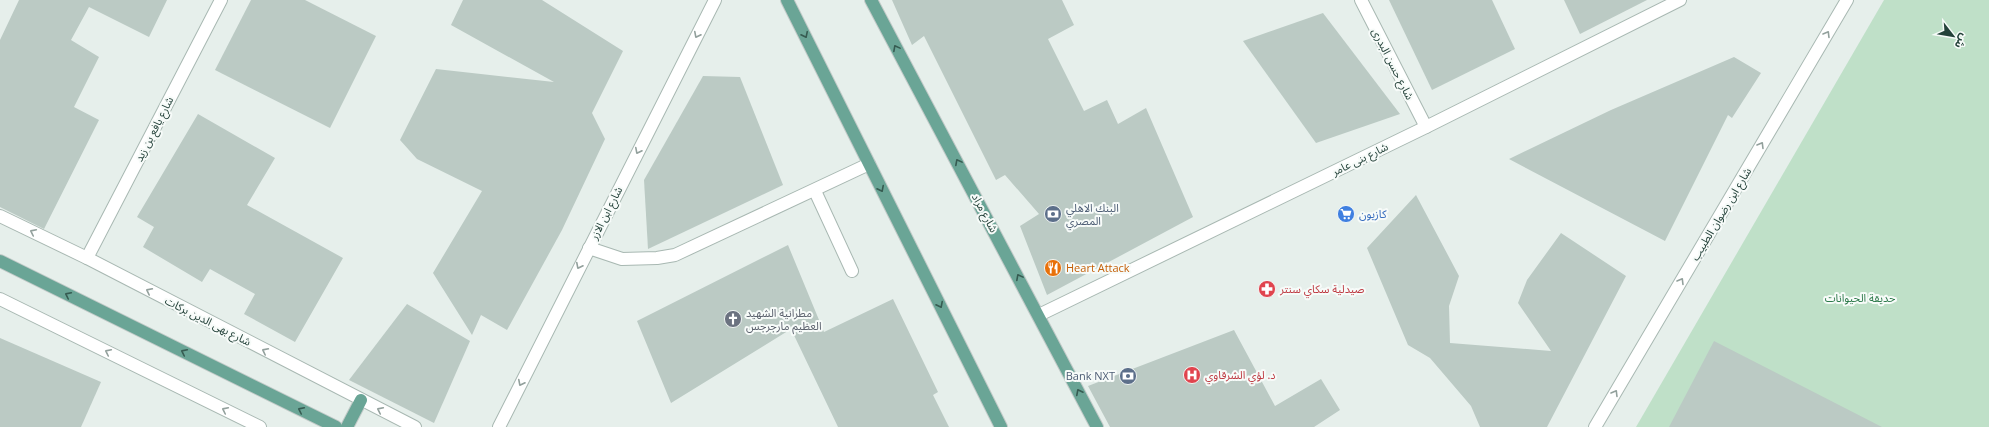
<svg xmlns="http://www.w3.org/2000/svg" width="1989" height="427" viewBox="0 0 1989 427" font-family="'Open Sans','Noto Sans Arabic',sans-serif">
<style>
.green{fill:#bfe0c8}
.building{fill:#bbcac4}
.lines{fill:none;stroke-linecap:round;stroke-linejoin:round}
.service-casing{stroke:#a8b8b2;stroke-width:14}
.minor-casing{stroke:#a8b8b2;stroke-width:14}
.primary-casing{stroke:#c2cac8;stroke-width:14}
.service{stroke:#fff;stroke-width:12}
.minor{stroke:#fff;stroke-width:12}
.primary{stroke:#6aa596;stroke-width:12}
.oneway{stroke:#92a09c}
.oneway2{stroke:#365b51}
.labels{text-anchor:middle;stroke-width:4;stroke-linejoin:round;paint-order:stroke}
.street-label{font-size:11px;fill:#24423a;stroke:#f7fbf9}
.service-label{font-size:11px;fill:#4e5e75;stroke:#f7fbf9;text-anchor:start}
.shop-label{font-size:11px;fill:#366cbe;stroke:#f7fbf9;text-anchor:start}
.food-label{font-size:11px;fill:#c56008;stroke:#f7fbf9;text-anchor:start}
.health-label{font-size:11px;fill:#be3a42;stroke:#f7fbf9;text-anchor:start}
.park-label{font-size:11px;fill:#2d7a4b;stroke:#f7fbf9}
.worship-label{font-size:11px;fill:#5b616d;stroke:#f7fbf9;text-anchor:start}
</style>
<rect width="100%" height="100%" fill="#e6efeb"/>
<polygon class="green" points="1884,0 1989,0 1989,427 1636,427"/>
<g class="building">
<polygon points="19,0 167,0 149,37 89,7 71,40 99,57 74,107 99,120 44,229 0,207 0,40"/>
<polygon points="251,0 305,0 376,36 330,128 215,70"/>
<polygon points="463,0 542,0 623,51 592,113 605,139 562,230 507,330 481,315 472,335 433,273 482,191 417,159 400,140 436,69 554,82 451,25"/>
<polygon points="892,0 1062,0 1074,25 1048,39 1084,111 1107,100 1118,124 1146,108 1193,217 1047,295 1020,226 1039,214 1005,175 996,180 924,36 912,45"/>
<polygon points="1389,0 1492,0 1515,49 1432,90"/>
<polygon points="1564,0 1647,0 1580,34"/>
<polygon points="1323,13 1400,114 1316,143 1243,41"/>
<polygon points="1734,57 1761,73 1732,118 1728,115 1665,241 1509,159 1611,110"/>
<polygon points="703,76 740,77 783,185 648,249 644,180"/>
<polygon points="198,114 275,158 247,205 343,258 295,342 244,314 255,294 210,269 202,282 143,247 154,227 137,217"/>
<polygon points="1416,195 1459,276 1449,306 1450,343 1551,351 1518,303 1527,280 1561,233 1626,276 1547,427 1480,427 1471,406 1430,358 1408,345 1367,248"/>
<polygon points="788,245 824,332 893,299 938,392 933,395 949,427 838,427 791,329 671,403 637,321"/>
<polygon points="407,304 470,341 434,423 349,380"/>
<polygon points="1234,330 1275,406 1321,379 1340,410 1314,427 1110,427 1088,386"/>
<polygon points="0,338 101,382 81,427 0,427"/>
<polygon points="1714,341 1882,427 1669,427"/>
</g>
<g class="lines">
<g class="service-casing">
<g id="service">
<polyline points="815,191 852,271"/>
<polyline points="589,248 622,259 657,258 675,255 869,164"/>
</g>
</g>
<g class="minor-casing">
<g id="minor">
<polyline points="1361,0 1426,127"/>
<polyline points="0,216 87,258 415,427"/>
<polyline points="87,258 221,0"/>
<polyline points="0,299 260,427"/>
<polyline points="1039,315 1426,127 1680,0"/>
<polyline points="499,427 715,0"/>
<polyline points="1595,427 1847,0"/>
</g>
</g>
<g class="primary-casing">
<g id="primary">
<polyline points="787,0 1001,427"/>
<polyline points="871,0 1097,427"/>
<polyline points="0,261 336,427"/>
<polyline points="347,427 361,400"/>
</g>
</g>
<use href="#service" class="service"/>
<use href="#minor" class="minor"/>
<use href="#primary" class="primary"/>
</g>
<defs><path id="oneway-chevron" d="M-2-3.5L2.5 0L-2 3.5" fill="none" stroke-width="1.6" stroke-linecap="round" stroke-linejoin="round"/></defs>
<g class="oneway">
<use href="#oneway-chevron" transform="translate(1827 34) rotate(-59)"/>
<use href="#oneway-chevron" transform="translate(697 35) rotate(117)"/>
<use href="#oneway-chevron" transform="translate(1761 145) rotate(-59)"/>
<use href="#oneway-chevron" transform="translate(638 151) rotate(117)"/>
<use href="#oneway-chevron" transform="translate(33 232) rotate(-154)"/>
<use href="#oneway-chevron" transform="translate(579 266) rotate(117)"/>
<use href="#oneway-chevron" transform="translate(1681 281) rotate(-59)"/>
<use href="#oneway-chevron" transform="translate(149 291) rotate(-153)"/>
<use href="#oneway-chevron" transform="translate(265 351) rotate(-153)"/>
<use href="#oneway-chevron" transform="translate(108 352) rotate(-154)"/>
<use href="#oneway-chevron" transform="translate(521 383) rotate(117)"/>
<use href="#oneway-chevron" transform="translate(1615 393) rotate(-59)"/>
<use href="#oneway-chevron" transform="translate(225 410) rotate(-154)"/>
<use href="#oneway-chevron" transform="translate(380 410) rotate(-154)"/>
</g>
<g class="oneway2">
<use href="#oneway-chevron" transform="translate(805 35) rotate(64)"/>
<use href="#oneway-chevron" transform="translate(896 48) rotate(-118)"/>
<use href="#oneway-chevron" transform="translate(958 162) rotate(-118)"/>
<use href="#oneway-chevron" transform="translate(881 189) rotate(63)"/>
<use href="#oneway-chevron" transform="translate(1019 277) rotate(-118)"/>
<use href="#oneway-chevron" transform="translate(68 295) rotate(-154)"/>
<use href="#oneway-chevron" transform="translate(940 305) rotate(63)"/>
<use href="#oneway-chevron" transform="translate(184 352) rotate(-154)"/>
<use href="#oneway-chevron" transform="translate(1079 392) rotate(-117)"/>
<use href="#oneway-chevron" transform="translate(301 410) rotate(-154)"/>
</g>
<defs>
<g id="bank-disc" transform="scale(0.9)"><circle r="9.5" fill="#5c6f8a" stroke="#f7fbf9"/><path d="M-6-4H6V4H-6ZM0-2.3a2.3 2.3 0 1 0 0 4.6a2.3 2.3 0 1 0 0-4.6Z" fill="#fff"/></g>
<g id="supermarket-disc" transform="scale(0.9)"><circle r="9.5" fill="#3f7fe0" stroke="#f7fbf9"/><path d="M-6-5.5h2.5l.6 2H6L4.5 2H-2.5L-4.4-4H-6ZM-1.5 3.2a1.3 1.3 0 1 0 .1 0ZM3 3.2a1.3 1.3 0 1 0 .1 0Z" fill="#fff"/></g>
<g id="restaurant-disc" transform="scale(0.9)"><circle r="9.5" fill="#e8710a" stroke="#f7fbf9"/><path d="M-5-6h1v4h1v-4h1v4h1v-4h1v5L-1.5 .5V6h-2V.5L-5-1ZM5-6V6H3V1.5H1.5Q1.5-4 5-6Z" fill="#fff"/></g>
<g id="pharmacy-disc" transform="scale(0.9)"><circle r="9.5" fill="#e0444e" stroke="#f7fbf9"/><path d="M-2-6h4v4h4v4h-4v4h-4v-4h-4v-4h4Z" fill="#fff"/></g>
<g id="church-disc" transform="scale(0.9)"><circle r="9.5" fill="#6b7280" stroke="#f7fbf9"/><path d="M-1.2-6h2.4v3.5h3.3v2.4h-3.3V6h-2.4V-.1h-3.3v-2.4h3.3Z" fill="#fff"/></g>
<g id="hospital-disc" transform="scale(0.9)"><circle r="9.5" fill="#e0444e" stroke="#f7fbf9"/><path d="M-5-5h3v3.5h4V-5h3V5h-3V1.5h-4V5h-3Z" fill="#fff"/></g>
</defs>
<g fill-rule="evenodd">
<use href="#bank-disc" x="1053" y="214"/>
<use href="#supermarket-disc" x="1346" y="214"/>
<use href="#restaurant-disc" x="1053" y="268"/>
<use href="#pharmacy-disc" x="1267" y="289"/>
<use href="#church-disc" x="733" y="319"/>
<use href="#hospital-disc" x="1192" y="375"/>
<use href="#bank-disc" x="1128" y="376"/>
</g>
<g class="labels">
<g class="street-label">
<text transform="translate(1393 64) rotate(63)" y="4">شارع حسن البدرى</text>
<text transform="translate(154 129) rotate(-63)" y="4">شارع يافع بن زيد</text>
<text transform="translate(1360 159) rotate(-26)" y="4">شارع بنى عامر</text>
<text transform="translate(606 213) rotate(-63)" y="4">شارع ابن الازر</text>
<text transform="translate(985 213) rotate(62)" y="4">شارع مراد</text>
<text transform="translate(1721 214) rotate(-59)" y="4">شارع ابن رضوان الطبيب</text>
<text transform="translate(208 321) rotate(27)" y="4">شارع بهى الدين بركات</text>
</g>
<g class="service-label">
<text x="1066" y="212">البنك الاهلي<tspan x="1066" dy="13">المصري</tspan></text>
<text x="1115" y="380" text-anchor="end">Bank NXT</text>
</g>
<g class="shop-label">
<text x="1359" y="218">كازيون</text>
</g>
<g class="food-label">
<text x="1066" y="272">Heart Attack</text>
</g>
<g class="health-label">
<text x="1280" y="293">صيدلية سكاي سنتر</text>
<text x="1205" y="379">د. لؤي الشرقاوي</text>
</g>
<g class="park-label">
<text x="1860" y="302">حديقة الحيوانات</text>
</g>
<g class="worship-label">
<text x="746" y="317">مطرانية الشهيد<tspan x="746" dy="13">العظيم مارجرجس</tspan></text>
</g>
</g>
<g transform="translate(1953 36) rotate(121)" stroke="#f7fbf9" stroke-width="3" paint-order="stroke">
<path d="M0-3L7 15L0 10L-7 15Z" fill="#24423a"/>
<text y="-6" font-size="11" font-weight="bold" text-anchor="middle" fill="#24423a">ش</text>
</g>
</svg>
